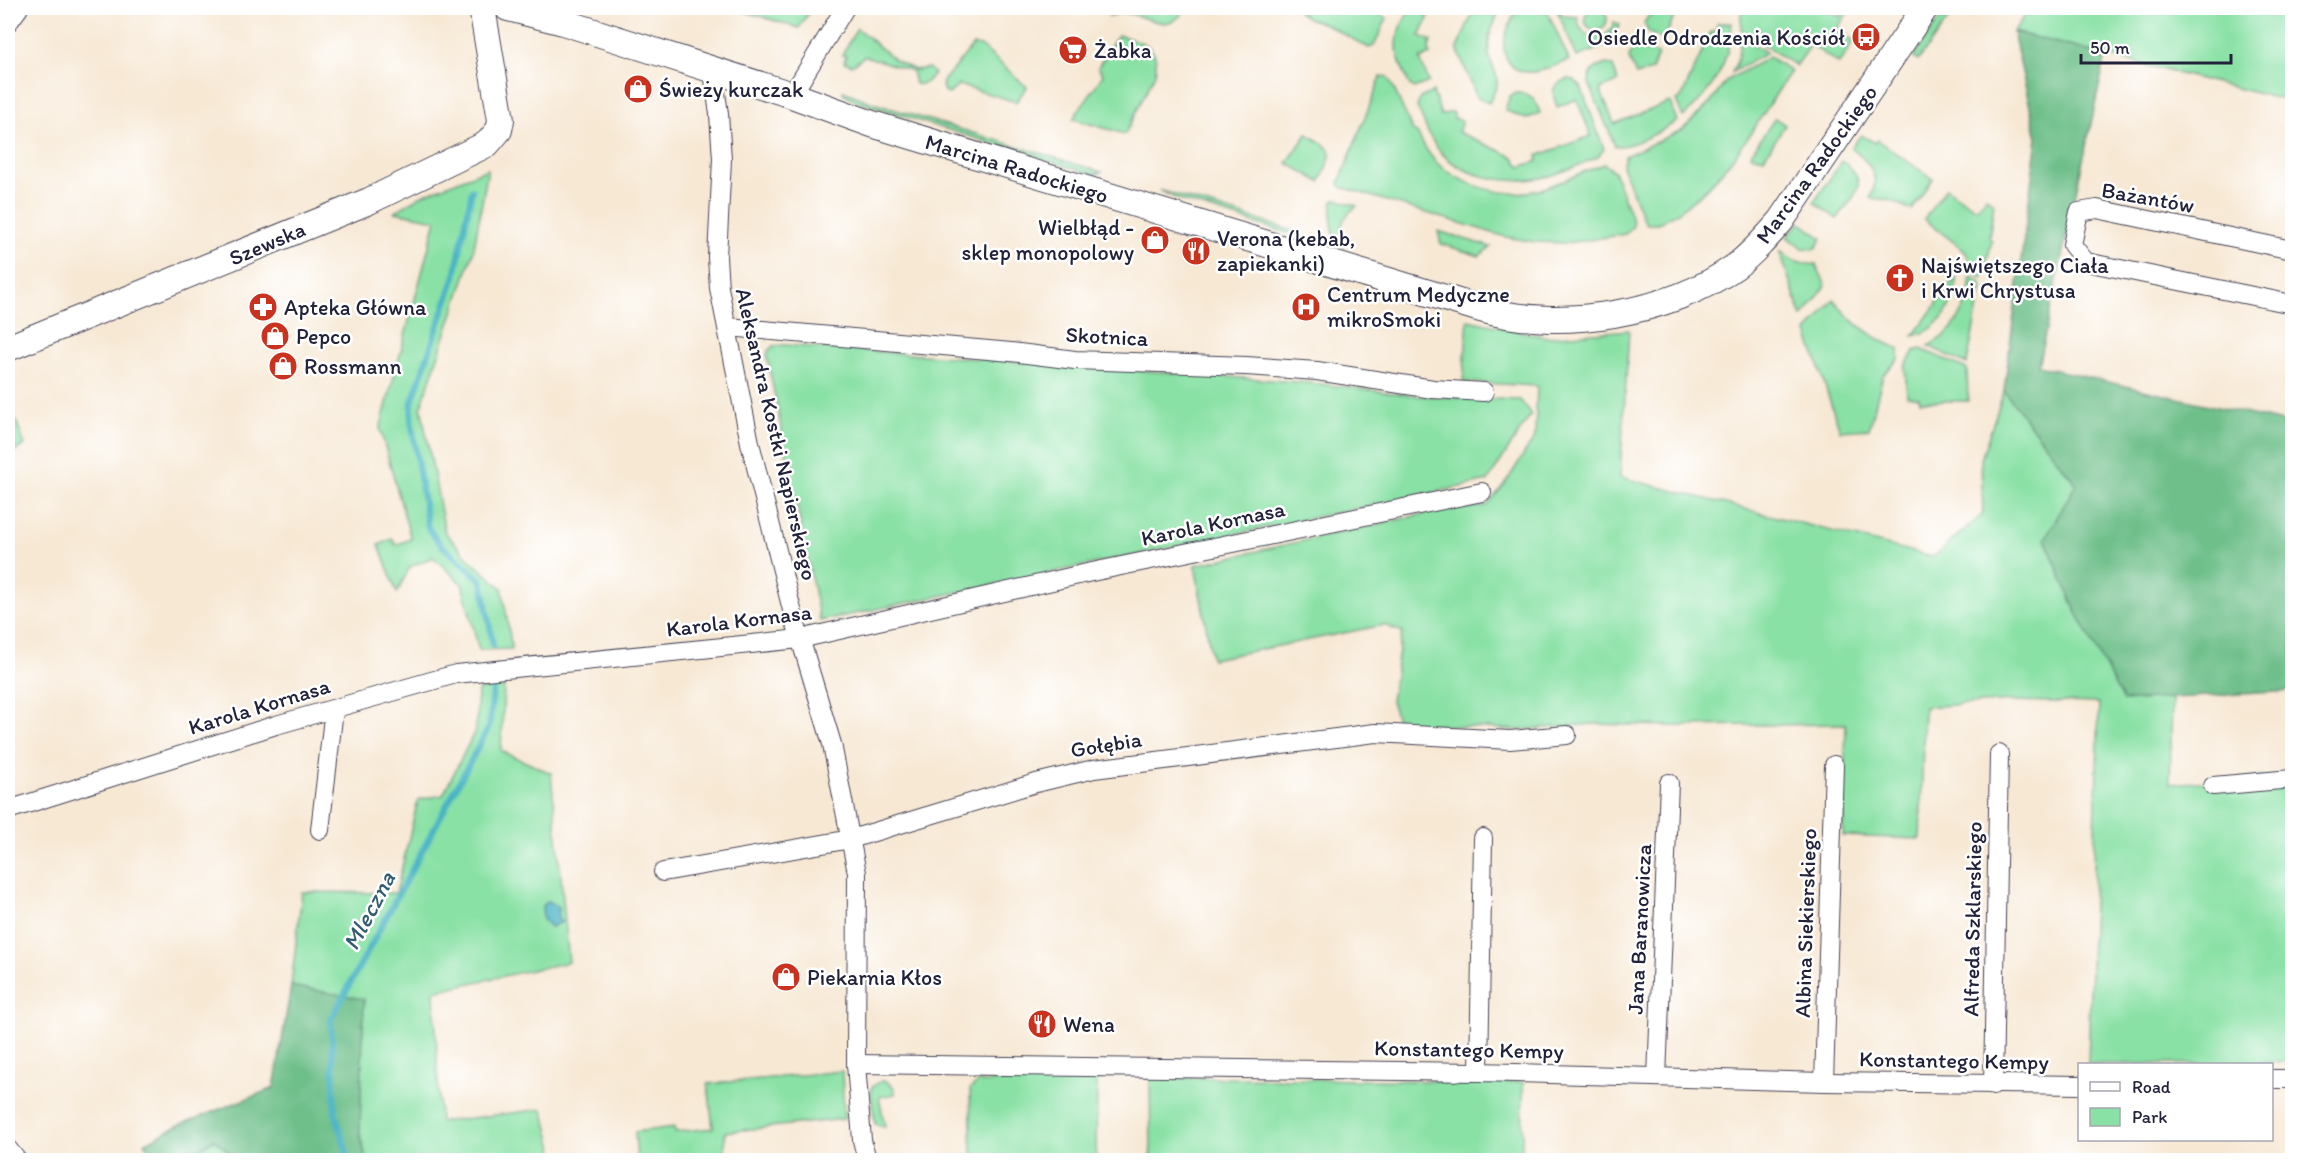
<svg xmlns="http://www.w3.org/2000/svg" width="2300" height="1168" viewBox="0 0 2300 1168" font-family="Itim,sans-serif">
<style>
.green{fill:#89e1a5;stroke:#568270;stroke-width:1.5}
.forest{fill:#6ebf8a;stroke:#487062;stroke-width:1.5}
.water{fill:#49b4c5;stroke:#366b80;stroke-width:1.5}
.lines{fill:none;stroke-linecap:round;stroke-linejoin:round}
.stream{stroke:#49b4c5;stroke-width:6}
.street-casing{stroke:#424052;stroke-width:20}
.secondary-casing{stroke:#424052;stroke-width:28}
.street{stroke:#fff;stroke-width:18}
.secondary{stroke:#fff;stroke-width:26}
.labels{text-anchor:middle;stroke-width:5;stroke-linejoin:round;paint-order:stroke}
.poi-label{font-size:22px;fill:#22223b;stroke:#fff;text-anchor:start}
.street-label{font-size:22px;fill:#22223b;stroke:#fff}
.water-label{font-size:24px;font-style:italic;fill:#325c72;stroke:#fff}
</style>
<rect width="100%" height="100%" fill="#fff"/>
<filter id="ink" filterUnits="userSpaceOnUse"><feTurbulence type="fractalNoise" baseFrequency=".0167" numOctaves="2"/><feDisplacementMap in="SourceGraphic" scale="12" xChannelSelector="R" yChannelSelector="G"/><feConvolveMatrix kernelMatrix="1 2 1 2 8 2 1 2 1" color-interpolation-filters="sRGB"/></filter>
<filter id="wash" filterUnits="userSpaceOnUse"><feTurbulence type="fractalNoise" baseFrequency=".008" numOctaves="4" result="noise"/><feDisplacementMap in="SourceGraphic" scale="24" xChannelSelector="R" yChannelSelector="G"/><feGaussianBlur stdDeviation="1.35" result="paint"/><feColorMatrix in="noise" values="0 0 0 0 0 0 0 0 0 0 0 0 0 0 0 0 0 1.4 0 .05"/><feComposite in="paint" operator="in"/></filter>
<g filter="url(#wash)">
<rect width="100%" height="100%" fill="#f7e8d4"/>
<g class="green">
<circle cx="1596" cy="19" r="11"/>
<polygon points="733,8 811,8 799,28"/>
<path d="M 1123,8 L 1186,8 C 1169,38 1145,13 1122,13 C 1117,13 1113,16 1109,16 Z"/>
<polygon points="1300,8 1368,8 1387,18 1374,46 1369,48 1325,24 1310,19 1298,12"/>
<polygon points="1475,8 1500,8 1489,37 1489,56 1497,77 1497,86 1489,103 1477,98 1457,48"/>
<path d="M 1517,8 L 1546,8 L 1569,60 C 1551,67 1522,83 1508,61 C 1505,56 1503,49 1504,43 C 1505,31 1513,19 1517,8 Z"/>
<path d="M 1556,8 L 1565,16 L 1578,17 C 1578,32 1589,39 1603,37 L 1611,30 L 1614,22 L 1620,25 L 1605,46 L 1577,57 Z"/>
<polygon points="1741,8 1825,8 1840,17 1846,8 1851,8 1837,29 1854,41 1839,64 1811,45 1796,66 1741,30"/>
<polygon points="1947,8 1956,8 1918,61 1913,57"/>
<polygon points="2030,8 2292,8 2292,102 2013,32"/>
<path d="M 1412,9 L 1429,16 L 1420,36 L 1431,41 L 1429,48 L 1430,54 L 1420,59 L 1429,82 L 1414,88 L 1409,84 C 1400,62 1391,49 1402,25 C 1405,19 1406,13 1412,9 Z"/>
<path d="M 1671,9 L 1674,17 L 1664,40 L 1649,33 L 1644,23 C 1651,9 1660,13 1671,9 Z"/>
<path d="M 1718,23 L 1732,23 C 1729,64 1714,90 1683,117 L 1676,100 L 1681,98 L 1711,32 L 1714,33 Z"/>
<path d="M 857,28 L 896,61 L 915,70 L 929,68 L 934,74 C 928,81 924,86 915,84 L 912,71 L 865,56 L 852,65 L 844,62 L 846,56 L 842,55 Z"/>
<path d="M 1118,35 C 1141,42 1161,44 1155,74 L 1125,134 L 1073,119 L 1103,75 L 1098,67 Z"/>
<polygon points="1741,36 1767,53 1732,72 1737,61"/>
<path d="M 973,45 L 981,46 L 1027,87 L 1016,102 L 959,85 L 949,94 C 942,92 941,86 944,80 Z"/>
<polygon points="1639,48 1658,54 1652,70 1636,75 1629,58 1631,52"/>
<path d="M 1769,57 L 1791,71 C 1757,122 1726,182 1673,215 C 1665,219 1657,226 1647,224 L 1643,218 L 1622,166 L 1625,156 L 1682,130 L 1711,102 L 1727,80 Z"/>
<path d="M 1607,64 L 1613,66 L 1618,82 L 1600,89 L 1614,124 L 1670,102 L 1677,121 C 1663,130 1632,148 1615,146 L 1589,83 C 1589,70 1596,67 1607,64 Z"/>
<path d="M 1386,76 L 1391,82 L 1413,131 L 1417,133 C 1423,144 1428,155 1438,164 C 1463,186 1506,199 1538,190 C 1561,183 1582,172 1604,164 L 1614,171 L 1633,222 L 1633,226 L 1625,234 L 1589,240 L 1565,243 L 1535,242 L 1506,237 L 1341,187 L 1339,183 L 1381,77 Z"/>
<path d="M 1568,79 L 1574,80 L 1581,87 L 1604,149 L 1598,157 C 1580,164 1560,175 1541,178 C 1505,185 1457,177 1435,145 C 1427,133 1423,119 1417,107 L 1420,98 L 1433,92 L 1441,115 L 1452,112 L 1454,118 L 1462,121 L 1458,132 L 1514,157 L 1520,167 L 1538,161 L 1537,156 L 1591,136 L 1577,99 L 1557,107 C 1551,91 1551,85 1568,79 Z"/>
<polygon points="843,91 876,104 1102,172 1095,175 861,103 844,95"/>
<path d="M 1515,93 C 1531,92 1535,99 1540,113 L 1526,119 L 1505,110 L 1510,96 Z"/>
<polygon points="1775,118 1785,125 1764,158 1750,155"/>
<path d="M 1307,134 C 1338,152 1333,151 1320,182 L 1287,163 Z"/>
<path d="M 1861,135 L 1875,143 L 1877,140 L 1933,179 L 1912,210 L 1892,201 L 1870,198 C 1882,176 1869,162 1851,148 Z"/>
<path d="M 1842,161 C 1872,184 1855,193 1837,219 L 1814,202 Z"/>
<polygon points="488,169 473,253 421,407 445,532 471,561 502,588 512,649 479,650 462,584 433,557 410,567 397,593 379,545 392,539 396,545 411,539 380,429 436,220 395,212 420,196"/>
<polygon points="1946,188 1976,209 1986,197 1994,203 1989,238 1992,240 1983,279 1971,270 1967,254 1960,247 1924,219"/>
<polygon points="1159,190 1304,234 1303,235 1300,237 1177,199"/>
<path d="M 1336,199 L 1357,206 C 1340,219 1339,227 1344,247 L 1336,243 C 1332,228 1330,216 1333,201 Z"/>
<polygon points="1801,223 1822,238 1815,249 1803,248 1787,237 1798,224"/>
<polygon points="1438,231 1491,247 1479,256 1441,244"/>
<path d="M 1779,250 C 1790,260 1800,266 1816,264 L 1826,286 L 1802,317 Z"/>
<path d="M 1956,276 C 1958,302 1940,331 1913,336 L 1934,307 L 1937,305 L 1937,302 Z"/>
<path d="M 1971,276 L 1982,284 L 1967,364 L 1928,346 C 1957,332 1969,306 1971,276 Z"/>
<path d="M 1834,299 C 1849,322 1874,338 1899,349 L 1899,359 L 1883,375 L 1869,429 L 1840,431 L 1807,332 Z"/>
<polygon points="1468,320 1547,337 1629,330 1620,477 1933,557 1983,514 1981,459 2004,391 2076,484 2074,607 2123,701 2172,697 2170,784 2292,775 2292,1061 2248,1064 2088,1064 2099,703 2012,701 1924,707 1920,839 1843,836 1846,724 1672,726 1594,724 1518,730 1398,723 1391,701 1402,632 1384,625 1212,659 1195,565 1437,511 1486,506 1505,484 1535,437 1537,386 1463,382"/>
<polygon points="784,345 1313,383 1419,396 1520,400 1531,414 1488,481 820,621 767,357 768,351 773,346"/>
<polygon points="1921,349 1967,369 1968,401 1920,401 1919,397 1907,396 1905,367 1914,351"/>
<polygon points="8,399 25,445 8,455"/>
<polygon points="504,686 501,751 551,773 569,962 434,991 440,1122 543,1109 556,1160 366,1160 360,1133 291,986 302,892 396,893 418,800 443,795 476,729 478,690"/>
<polygon points="842,1071 844,1119 725,1132 725,1160 637,1160 635,1132 674,1127 675,1132 713,1128 708,1084"/>
<polygon points="1097,1077 1096,1160 972,1160 970,1089 979,1082"/>
<polygon points="1150,1077 1523,1082 1522,1160 1151,1160"/>
<polygon points="881,1081 886,1081 894,1088 895,1094 879,1097 885,1127 875,1124 871,1092 872,1087"/>
<polygon points="215,1139 238,1160 183,1160"/>
</g>
<g class="forest">
<polygon points="2013,32 2106,55 2038,366 2292,424 2292,691 2123,701 2074,607 2045,539 2076,484 2004,391 2037,138"/>
<polygon points="291,986 364,999 360,1133 366,1160 238,1160 214,1139 183,1160 157,1160 144,1143 179,1125 274,1088"/>
</g>
<polygon class="water" points="548,901 559,908 558,920 562,922 551,927 543,920 542,907"/>
<g class="lines">
<g class="stream">
<polyline points="472,190 455,276 412,402 411,420 428,528 441,545 482,581 493,645"/>
<polyline points="349,1160 335,1112 331,1019 489,727 493,690"/>
</g>
</g>
</g>
<g filter="url(#ink)">
<g class="lines">
<g class="street-casing">
<g id="street">
<polyline points="8,23 19,8"/>
<polyline points="710,70 714,79 719,114 722,159 717,257 719,288 750,443 794,618 832,744 857,873 856,1064 862,1140 867,1160"/>
<polyline points="792,95 845,8"/>
<polyline points="2292,250 2097,209 2079,212 2072,245 2086,262 2292,304"/>
<polyline points="728,327 1011,352 1075,360 1246,366 1317,371 1433,389 1484,392"/>
<polyline points="2213,786 2292,779"/>
<polyline points="8,810 276,725 456,674 800,639 1087,573 1482,492"/>
<polyline points="320,830 334,709"/>
<polyline points="663,872 851,839 1036,783 1094,769 1375,733 1510,740 1567,735"/>
<polyline points="856,1064 1479,1072 1824,1082 2080,1085"/>
<polyline points="1479,1072 1483,838"/>
<polyline points="1657,1077 1669,783"/>
<polyline points="2272,1079 2292,1079"/>
<polyline points="1824,1082 1834,765"/>
<polyline points="1993,1086 1999,754"/>
<polyline points="8,1149 17,1160"/>
</g>
</g>
<g class="secondary-casing">
<g id="secondary">
<path d="M 508,8 L 563,22 L 792,95 L 872,124 L 1481,309 C 1559,332 1670,314 1736,266 C 1753,253 1767,237 1781,221 L 1925,8"/>
<polyline points="8,348 369,201 487,144 499,130 501,120 482,8"/>
</g>
</g>
<use href="#street" class="street"/>
<use href="#secondary" class="secondary"/>
</g>
</g>
<defs>
<g id="bus-disc" transform="scale(1.5)"><circle r="9.5" fill="#c8321e" stroke="#fff"/><path d="M-5-6H5V4H4V6H2V4H-2V6H-4V4H-5ZM-3.5-4V0h7V-4ZM-3.5 1.2v1.5H-2V1.2ZM2 1.2v1.5H3.5V1.2Z" fill="#fff"/></g>
<g id="supermarket-disc" transform="scale(1.5)"><circle r="9.5" fill="#c8321e" stroke="#fff"/><path d="M-6-5.5h2.5l.6 2H6L4.5 2H-2.5L-4.4-4H-6ZM-1.5 3.2a1.3 1.3 0 1 0 .1 0ZM3 3.2a1.3 1.3 0 1 0 .1 0Z" fill="#fff"/></g>
<g id="shop-disc" transform="scale(1.5)"><circle r="9.5" fill="#c8321e" stroke="#fff"/><path d="M-5-2.5h2.3a2.7 3.5 0 0 1 5.4 0H5L5.5 6h-11ZM-1.5-2.5h3a1.5 2.3 0 0 0-3 0Z" fill="#fff"/></g>
<g id="restaurant-disc" transform="scale(1.5)"><circle r="9.5" fill="#c8321e" stroke="#fff"/><path d="M-5-6h1v4h1v-4h1v4h1v-4h1v5L-1.5 .5V6h-2V.5L-5-1ZM5-6V6H3V1.5H1.5Q1.5-4 5-6Z" fill="#fff"/></g>
<g id="church-disc" transform="scale(1.5)"><circle r="9.5" fill="#c8321e" stroke="#fff"/><path d="M-1.2-6h2.4v3.5h3.3v2.4h-3.3V6h-2.4V-.1h-3.3v-2.4h3.3Z" fill="#fff"/></g>
<g id="pharmacy-disc" transform="scale(1.5)"><circle r="9.5" fill="#c8321e" stroke="#fff"/><path d="M-2-6h4v4h4v4h-4v4h-4v-4h-4v-4h4Z" fill="#fff"/></g>
<g id="hospital-disc" transform="scale(1.5)"><circle r="9.5" fill="#c8321e" stroke="#fff"/><path d="M-5-5h3v3.5h4V-5h3V5h-3V1.5h-4V5h-3Z" fill="#fff"/></g>
</defs>
<g fill-rule="evenodd">
<use href="#bus-disc" x="1866" y="37"/>
<use href="#supermarket-disc" x="1073" y="50"/>
<use href="#shop-disc" x="638" y="89"/>
<use href="#shop-disc" x="1155" y="240"/>
<use href="#restaurant-disc" x="1196" y="251"/>
<use href="#church-disc" x="1900" y="278"/>
<use href="#pharmacy-disc" x="263" y="307"/>
<use href="#hospital-disc" x="1306" y="307"/>
<use href="#shop-disc" x="275" y="336"/>
<use href="#shop-disc" x="283" y="366"/>
<use href="#shop-disc" x="786" y="977"/>
<use href="#restaurant-disc" x="1042" y="1024"/>
</g>
<g class="labels">
<g class="poi-label">
<text x="1845" y="45" text-anchor="end">Osiedle Odrodzenia Kościół</text>
<text x="1094" y="58">Żabka</text>
<text x="659" y="97">Świeży kurczak</text>
<text x="1134" y="235" text-anchor="end">Wielbłąd -<tspan x="1134" dy="25">sklep monopolowy</tspan></text>
<text x="1217" y="246">Verona (kebab,<tspan x="1217" dy="25">zapiekanki)</tspan></text>
<text x="1921" y="273">Najświętszego Ciała<tspan x="1921" dy="25">i Krwi Chrystusa</tspan></text>
<text x="1327" y="302">Centrum Medyczne<tspan x="1327" dy="25">mikroSmoki</tspan></text>
<text x="284" y="315">Apteka Główna</text>
<text x="296" y="344">Pepco</text>
<text x="304" y="374">Rossmann</text>
<text x="807" y="985">Piekarnia Kłos</text>
<text x="1063" y="1032">Wena</text>
</g>
<g class="street-label">
<text transform="translate(1816 164) rotate(-54)" y="8">Marcina Radockiego</text>
<text transform="translate(1017 168) rotate(17)" y="8">Marcina Radockiego</text>
<text transform="translate(2148 197) rotate(10)" y="8">Bażantów</text>
<text transform="translate(267 243) rotate(-23)" y="8">Szewska</text>
<text transform="translate(1107 336) rotate(3)" y="8">Skotnica</text>
<text transform="translate(777 434) rotate(77)" y="8">Aleksandra Kostki Napierskiego</text>
<text transform="translate(1213 523) rotate(-12)" y="8">Karola Kornasa</text>
<text transform="translate(739 620) rotate(-7)" y="8">Karola Kornasa</text>
<text transform="translate(259 706) rotate(-17)" y="8">Karola Kornasa</text>
<text transform="translate(1106 744) rotate(-9)" y="8">Gołębia</text>
<text transform="translate(1972 919) rotate(-89)" y="8">Alfreda Szklarskiego</text>
<text transform="translate(1805 923) rotate(-88)" y="8">Albina Siekierskiego</text>
<text transform="translate(1639 929) rotate(-87)" y="8">Jana Baranowicza</text>
<text transform="translate(1469 1049) rotate(1)" y="8">Konstantego Kempy</text>
<text transform="translate(1954 1060) rotate(1)" y="8">Konstantego Kempy</text>
</g>
<g class="water-label">
<text transform="translate(369 911) rotate(-62)" y="8">Mleczna</text>
</g>
</g>
<rect width="2300" height="1168" fill="none" stroke="#fff" stroke-width="30"/>
<rect x="2078" y="1063" width="195" height="78" fill="#ffffff" stroke="#a7a7b1" stroke-width="1.5"/>
<rect x="2090" y="1082" width="30" height="9" fill="#ffffff" stroke="#a7a7b1" stroke-width="1.5"/>
<text x="2132" y="1093" font-size="18" fill="#22223b">Road</text>
<rect x="2090" y="1108" width="30" height="18" fill="#89e1a5" stroke="#a7a7b1" stroke-width="1.5"/>
<text x="2132" y="1123" font-size="18" fill="#22223b">Park</text>
<path d="M2081 54v9h150v-9" fill="none" stroke="#22223b" stroke-width="3"/>
<text x="2090" y="54" font-size="18" fill="#22223b" stroke="#ffffff" stroke-width="4.5" paint-order="stroke">50 m</text>
</svg>
